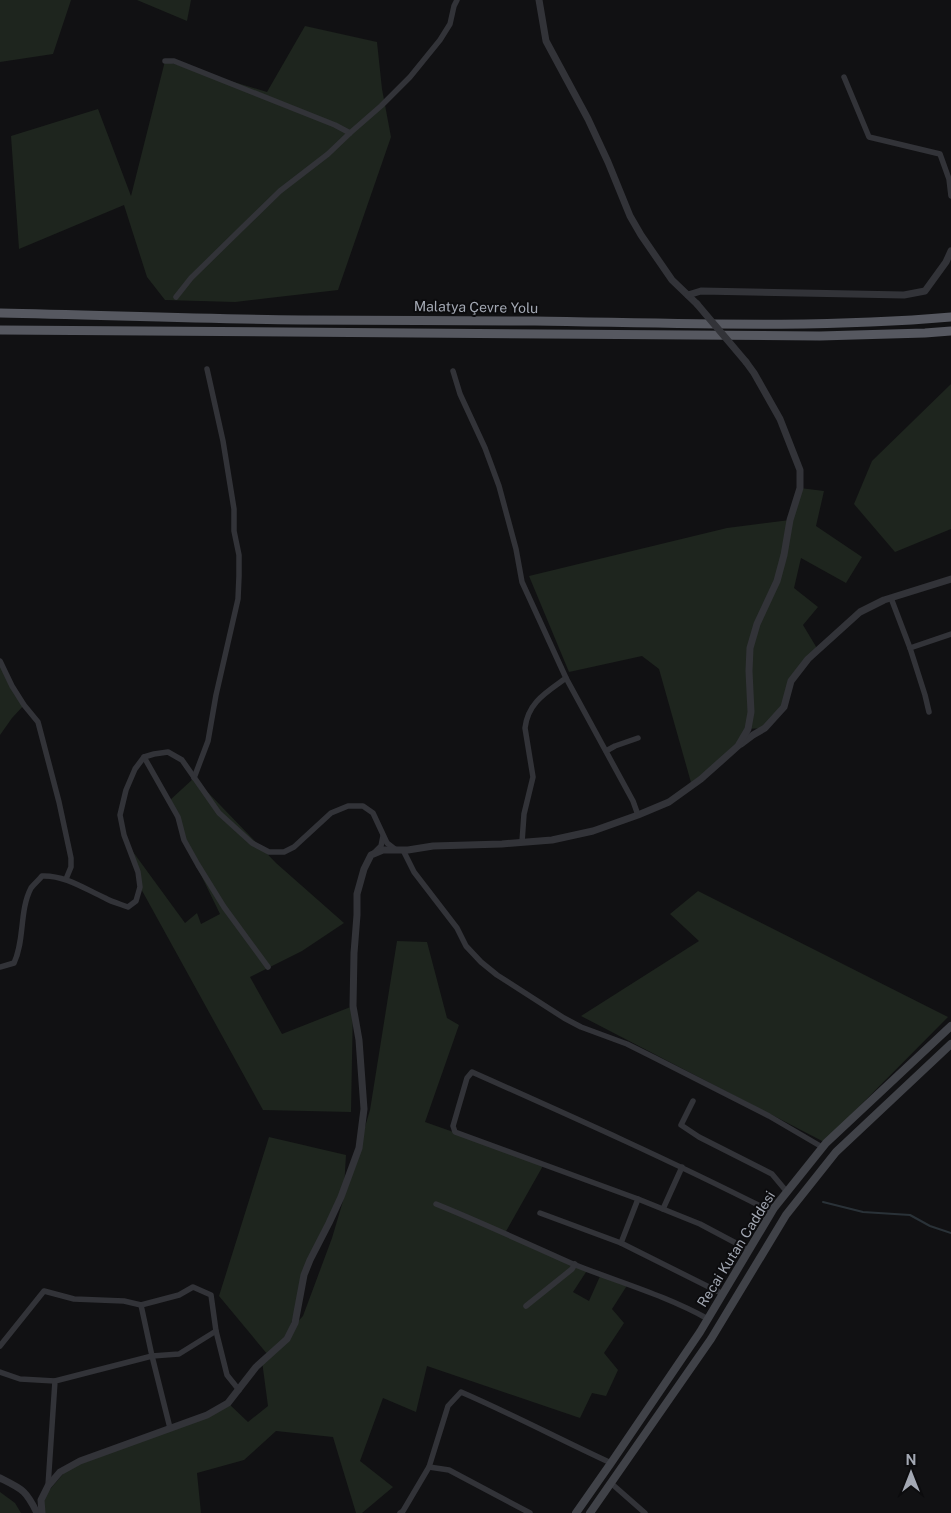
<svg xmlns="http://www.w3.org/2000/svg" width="951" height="1513" viewBox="0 0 951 1513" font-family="'Public Sans',sans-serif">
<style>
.green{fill:#1e251e}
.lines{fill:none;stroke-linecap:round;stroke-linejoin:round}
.stream{stroke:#2a3238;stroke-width:2}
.minor{stroke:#323338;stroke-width:5.5}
.tertiary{stroke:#323338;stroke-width:7}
.secondary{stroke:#404248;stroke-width:8}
.trunk{stroke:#565860;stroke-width:9}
.tertiary-bridge{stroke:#323338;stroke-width:7}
.labels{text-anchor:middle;stroke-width:4;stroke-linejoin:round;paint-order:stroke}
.street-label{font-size:14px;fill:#a3a8b3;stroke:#0c0c0e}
</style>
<rect width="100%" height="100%" fill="#111113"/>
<g class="green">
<polygon points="0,0 71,0 53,54 0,62"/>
<polygon points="137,0 191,0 187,21"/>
<polygon points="305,26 377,42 382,89 391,137 338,290 235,302 165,300 147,277 124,205 19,249 11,136 98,109 131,196 165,61 267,92"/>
<polygon points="951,384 951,529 895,552 854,504 872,461"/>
<polygon points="800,488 824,491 816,526 862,557 846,583 801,558 794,588 818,607 803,625 818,650 791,681 784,707 765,728 748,729 738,746 692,786 659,669 642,656 569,672 529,576 727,528 790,520"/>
<polygon points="0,658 24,705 12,718 0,735"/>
<polygon points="194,778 276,863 344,923 302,951 250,977 282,1034 353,1006 351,1112 263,1110 140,887 128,845 185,923 197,913 201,924 220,914 184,840 169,801"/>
<polygon points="698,891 948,1017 824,1142 581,1016 699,941 670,914"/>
<polygon points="397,941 427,942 447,1018 459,1025 425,1122 544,1164 505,1233 588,1269 573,1292 589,1301 601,1274 628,1284 612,1309 624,1323 604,1353 618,1370 606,1396 592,1393 580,1418 427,1366 416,1412 383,1398 360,1461 393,1487 362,1513 356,1513 333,1437 276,1431 244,1460 197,1473 201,1513 43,1513 41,1500 69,1467 207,1415 228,1403 248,1422 268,1406 262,1361 268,1355 219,1296 269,1137 346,1155 344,1188 307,1267 289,1331 303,1316 332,1238 370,1110"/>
<polygon points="0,1492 15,1503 21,1513 0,1513"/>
</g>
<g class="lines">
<polyline class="stream" points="823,1202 863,1212 910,1215 930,1226 951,1233"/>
<g class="minor">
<polyline points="165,61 174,61 335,125 350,133"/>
<polyline points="844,77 869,137 940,154 949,179 951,196"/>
<polyline points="176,297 191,278 242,228 280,191 328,154 350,133 381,106 410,77 440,40 450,24 454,6 457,0"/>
<path d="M 453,371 L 460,394 L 485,448 L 499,486 L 516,549 L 522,582 L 566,678 C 547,692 528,702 525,728 L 533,777 L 524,814 L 522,842"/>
<polyline points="891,598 910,648 925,695 929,712"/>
<polyline points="910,648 951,634"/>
<polyline points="0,661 12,686 24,705 38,722 59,802 71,858 71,867 66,879"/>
<polyline points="566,678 633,801 638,815"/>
<polyline points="606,751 615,746 638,738"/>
<polyline points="144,757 178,817 184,840 198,865 224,907 268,967"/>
<polyline points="194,778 208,741 216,695 238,599 239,576 239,555 234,531 234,509 223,441 207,369"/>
<polyline points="403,850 414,872 457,928 466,946 481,962 497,975 564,1018 581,1027 627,1044 655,1058 769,1116 822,1147"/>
<polyline points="373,854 381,846 383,836"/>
<path d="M 0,967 L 14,963 C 25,940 19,911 31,888 C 34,884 39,880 42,876 C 65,875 85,889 105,898 C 112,902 120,904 128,907 L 136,901 L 140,887 L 138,872 L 124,835 L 120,815 L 126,790 L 135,769 L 144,757 L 154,754 L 168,752 L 182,760 L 219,813 L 252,843 L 269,852 L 284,852 L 294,847 L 331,813 L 348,806 L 363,806 L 373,813 L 387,843 L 396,850"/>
<polyline points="693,1101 681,1125 699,1137 772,1174 787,1192"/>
<polyline points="638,1199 621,1243 723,1294"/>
<path d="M 436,1204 C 483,1223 528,1244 573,1264 C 618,1282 665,1295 708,1319"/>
<polyline points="663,1209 682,1167"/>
<polyline points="540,1213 621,1243"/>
<path d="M 749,1250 L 700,1224 L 638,1199 L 455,1132 L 453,1126 L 467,1078 L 472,1072 C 573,1117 674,1162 772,1212"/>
<polygon points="193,1287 211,1295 216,1331 179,1354 152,1356 141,1305 179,1295"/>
<polyline points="526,1306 572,1269 575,1264"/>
<polyline points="216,1331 227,1375 239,1390"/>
<polyline points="0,1346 44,1291 74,1299 124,1301 141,1305"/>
<polyline points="0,1372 20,1379 55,1381"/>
<polyline points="429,1467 449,1470 530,1513"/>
<polyline points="612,1484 645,1513"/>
<polyline points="48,1486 55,1381 152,1356 170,1428"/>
<path d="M 400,1513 L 403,1511 L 429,1467 L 448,1406 L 461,1392 C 512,1414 561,1440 611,1463"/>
</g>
<g class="tertiary">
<polyline points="539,0 546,41 588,119 608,162 630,216 641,235 672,280 697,304"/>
<polyline points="688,295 701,291 904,295 925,291 946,262 951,251"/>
<polyline points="741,744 753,735 765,728 784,707 791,681 808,659 860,612 884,600 951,579"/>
<path d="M 0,1478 C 22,1489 26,1490 37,1513"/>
<polyline points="42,1513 41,1500 48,1486 60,1472 80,1461 207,1415 228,1403 256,1367 287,1339 295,1323 304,1275 310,1260 329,1223 341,1197 359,1148 364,1109 359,1040 353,1006 354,953 357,915 357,894 364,869 371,855 383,850 408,850 433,846 502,844 552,840 593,831 638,815 669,802 701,779 738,746 748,729 751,712 749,671 750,648 757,624 777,581 784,555 790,520 800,488 800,470 780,419 754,373 746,362"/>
</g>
<g class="secondary">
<polyline points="576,1513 611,1463 700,1332 774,1208 826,1143 951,1026"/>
<polyline points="590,1513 711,1339 786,1215 836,1152 951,1044"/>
</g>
<g class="trunk">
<path d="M 0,313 C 100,315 201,319 301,320 C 379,321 457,320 535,321 C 674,323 813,329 951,317"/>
<polyline points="0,330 820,336 925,333 951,331"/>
</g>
<polyline class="tertiary-bridge" points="697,304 746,362"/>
</g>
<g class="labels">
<g class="street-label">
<text transform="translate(476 307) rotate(1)" y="5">Malatya Çevre Yolu</text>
<text transform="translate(736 1249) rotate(-58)" y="5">Recai Kutan Caddesi</text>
</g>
</g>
<g transform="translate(911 1473)" stroke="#0c0c0e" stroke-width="4" paint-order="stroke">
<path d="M0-4L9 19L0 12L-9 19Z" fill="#a3a8b3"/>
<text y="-8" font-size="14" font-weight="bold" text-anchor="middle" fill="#a3a8b3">N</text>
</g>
</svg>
